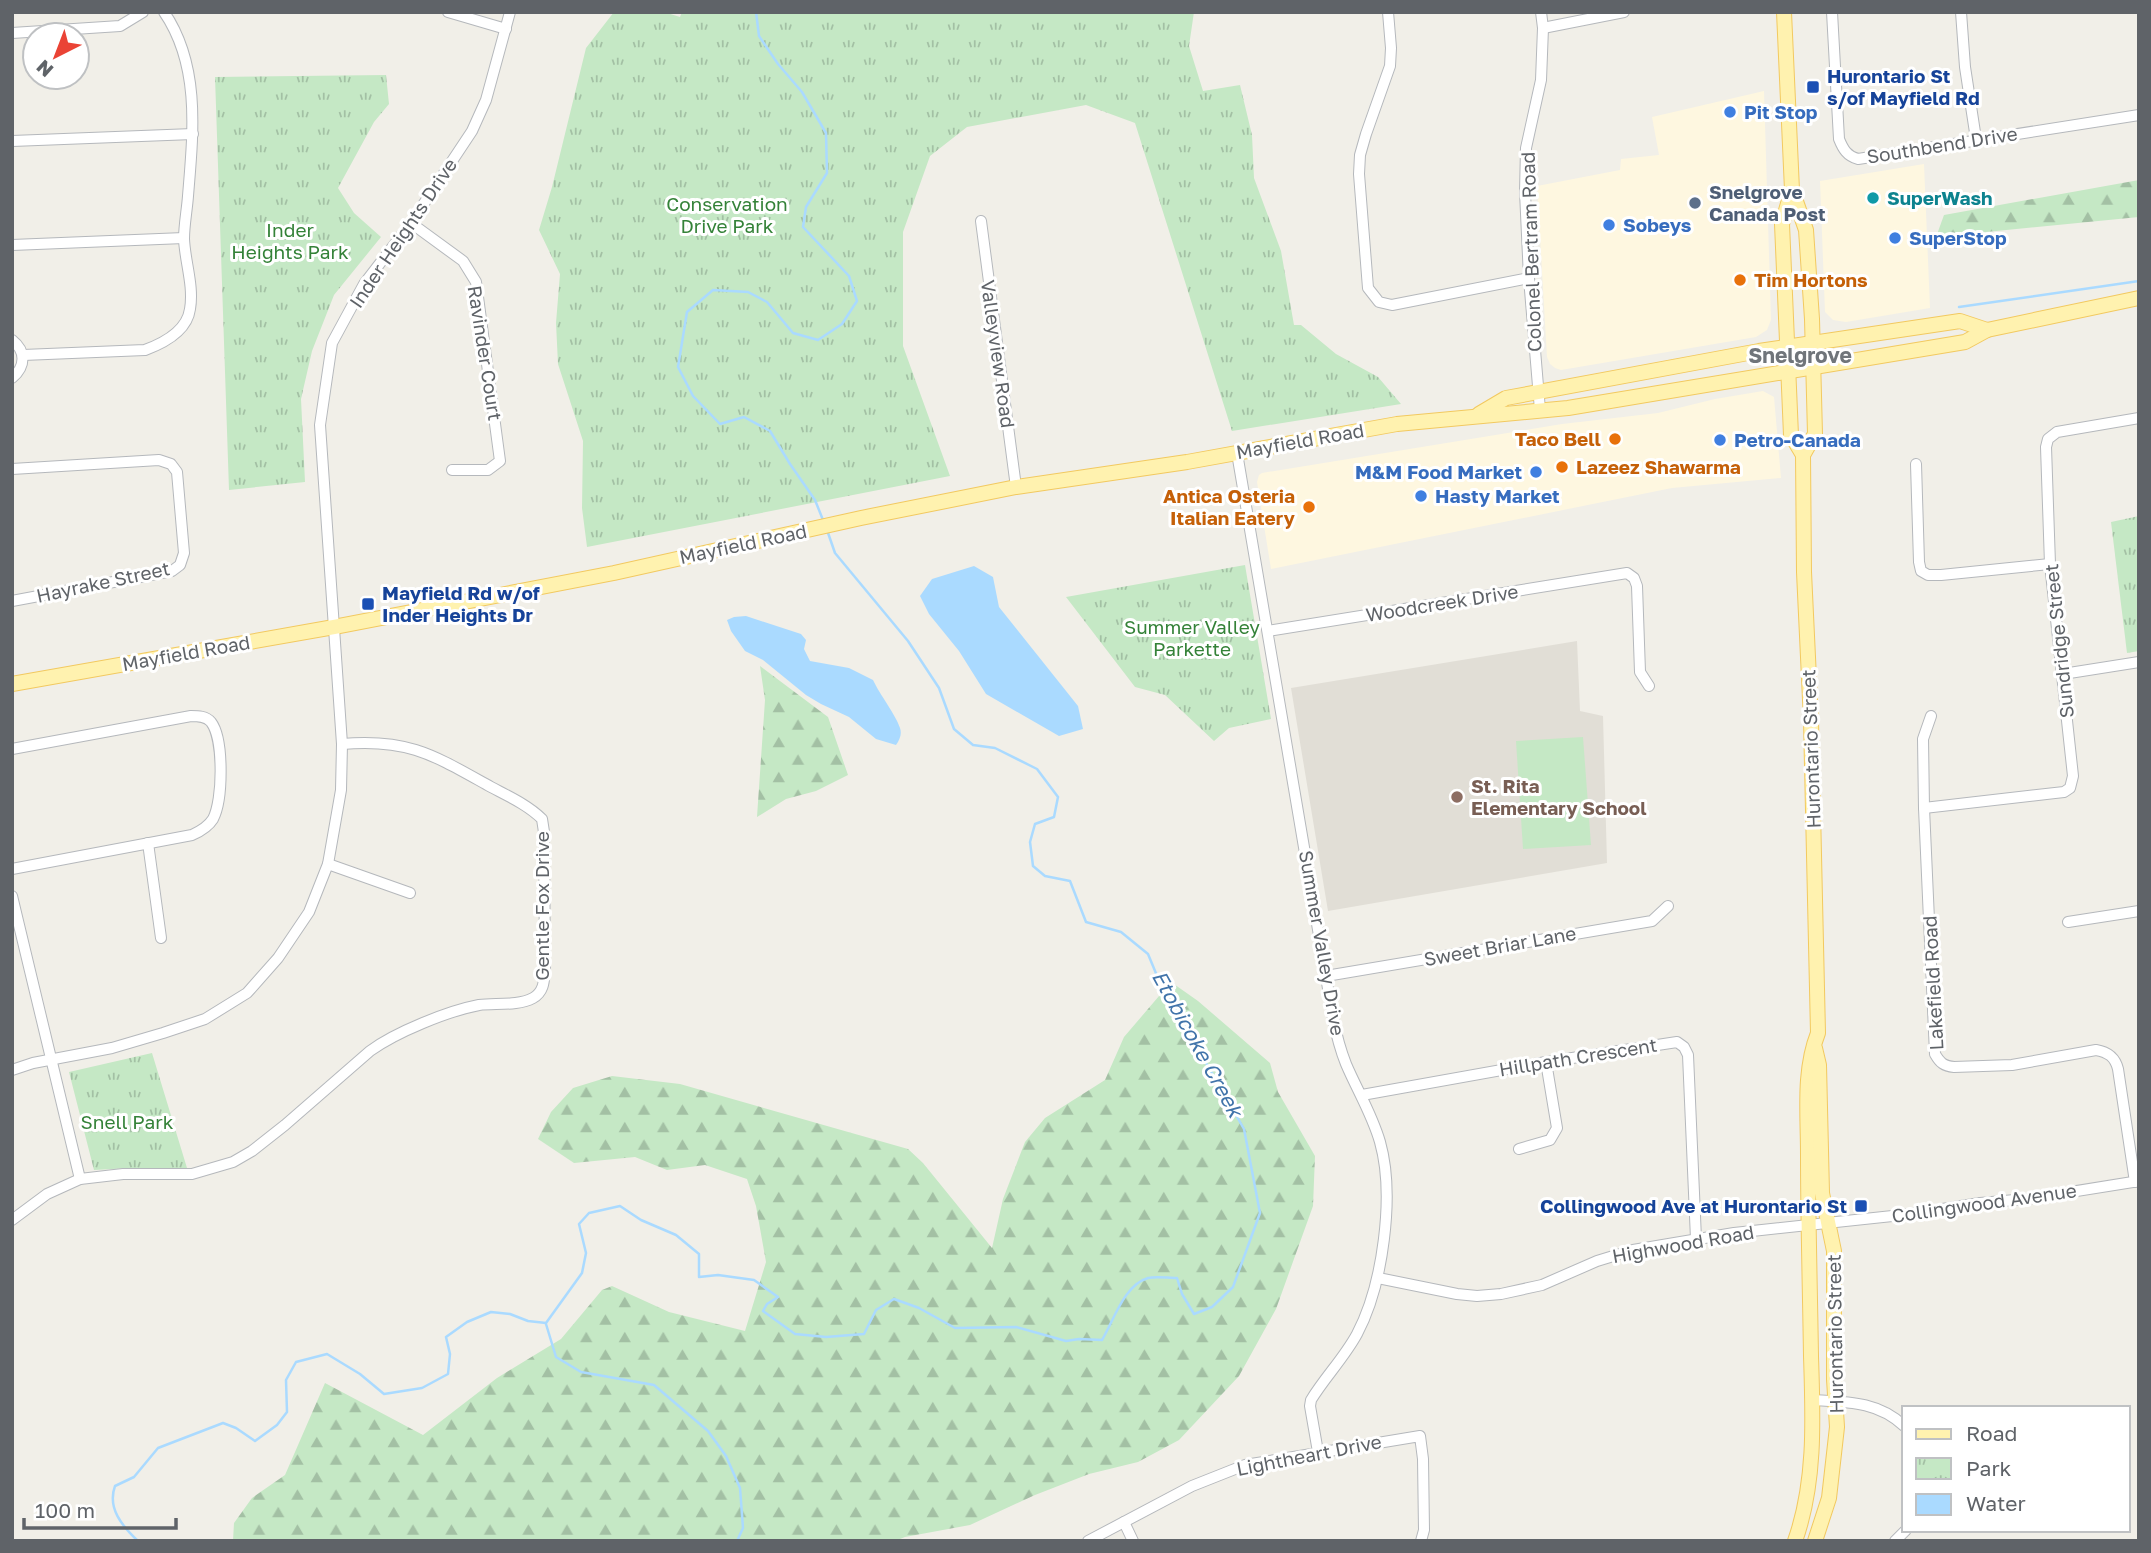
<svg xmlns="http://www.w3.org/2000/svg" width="2151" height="1553" viewBox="0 0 2151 1553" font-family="'Golos Text',sans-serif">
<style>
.commercial{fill:#fef7e0}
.education{fill:#e1ded6}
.green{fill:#c5e8c5}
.forest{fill:url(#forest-firs)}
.park{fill:url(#park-tufts)}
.water{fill:#aadaff}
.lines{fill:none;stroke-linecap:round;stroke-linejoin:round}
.stream{stroke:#aadaff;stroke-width:2.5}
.minor-casing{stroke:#b5b8bc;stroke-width:12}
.major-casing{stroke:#f2c960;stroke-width:16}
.minor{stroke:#fff;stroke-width:10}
.major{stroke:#fff2af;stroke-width:14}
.transit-dot{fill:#1a4fb4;stroke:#fff;stroke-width:2.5}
.shop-dot{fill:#3f7fe0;stroke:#fff;stroke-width:2.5}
.culture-dot{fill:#0f9aa8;stroke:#fff;stroke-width:2.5}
.service-dot{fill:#5c6f8a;stroke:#fff;stroke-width:2.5}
.food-dot{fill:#e8710a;stroke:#fff;stroke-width:2.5}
.education-dot{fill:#8d6e63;stroke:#fff;stroke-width:2.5}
.labels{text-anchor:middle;stroke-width:6;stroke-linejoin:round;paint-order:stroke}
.transit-label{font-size:19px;font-weight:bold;fill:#164399;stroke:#fff;text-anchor:start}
.shop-label{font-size:19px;font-weight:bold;fill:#366cbe;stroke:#fff;text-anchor:start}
.street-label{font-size:19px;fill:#5f6368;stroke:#fff}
.service-label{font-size:19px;font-weight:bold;fill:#4e5e75;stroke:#fff;text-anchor:start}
.culture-label{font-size:19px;font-weight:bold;fill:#0d838f;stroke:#fff;text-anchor:start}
.park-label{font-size:19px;fill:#348238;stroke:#fff}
.food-label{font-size:19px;font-weight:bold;fill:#c56008;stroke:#fff;text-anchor:start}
.education-label{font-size:19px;font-weight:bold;fill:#785e54;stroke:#fff;text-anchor:start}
.neighbourhood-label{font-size:21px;font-weight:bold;fill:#70757a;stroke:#fff}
.water-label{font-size:21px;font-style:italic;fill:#4174aa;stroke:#fff}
</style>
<defs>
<pattern id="forest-firs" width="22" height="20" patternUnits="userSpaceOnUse" patternTransform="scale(1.75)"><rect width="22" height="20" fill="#c5e8c5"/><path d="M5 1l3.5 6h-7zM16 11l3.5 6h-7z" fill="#a3c0a4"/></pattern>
<pattern id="park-tufts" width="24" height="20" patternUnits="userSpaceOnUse" patternTransform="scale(1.75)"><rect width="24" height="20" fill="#c5e8c5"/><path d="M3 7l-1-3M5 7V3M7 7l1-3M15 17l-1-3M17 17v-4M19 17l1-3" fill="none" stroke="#a3c0a4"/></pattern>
</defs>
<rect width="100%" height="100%" fill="#f1efe8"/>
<g class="commercial">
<polygon points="1764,91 1771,320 1767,330 1756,337 1561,370 1555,368 1550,364 1547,357 1537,186 1620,170 1621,159 1659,155 1652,117"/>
<polygon points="1924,164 1930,308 1846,322 1833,320 1825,312 1820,181"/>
<polygon points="1763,391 1774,397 1781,478 1672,488 1271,569 1257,482 1259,475 1262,473 1562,424 1658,413 1715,399"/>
</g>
<polygon class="education" points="1577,641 1580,711 1603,716 1607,863 1328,911 1291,688"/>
<polygon class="green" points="1583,737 1591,845 1523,849 1516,741"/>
<g class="forest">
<polygon points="2139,180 2139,217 1936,237 1944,215"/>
<polygon points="760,666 828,717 848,775 816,791 786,799 757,817 765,700"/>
<polygon points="1171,982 1198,1001 1270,1063 1278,1092 1315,1156 1313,1206 1276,1309 1239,1376 1179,1440 1138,1462 1089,1474 1035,1495 970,1525 905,1537 895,1541 233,1541 234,1523 252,1498 285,1475 325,1383 423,1435 497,1378 561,1339 602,1290 612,1286 669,1312 745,1331 766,1262 756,1206 747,1179 705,1165 667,1170 635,1157 574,1163 538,1139 551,1112 573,1088 612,1076 680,1084 908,1149 923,1163 992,1248 1003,1199 1025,1142 1045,1118 1105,1080 1124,1037"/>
</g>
<g class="park">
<polygon points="614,12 664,12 680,17 682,12 1194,12 1189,46 1203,91 1240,85 1252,135 1254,178 1281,251 1294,325 1301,325 1336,354 1378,377 1401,404 1232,431 1135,123 1086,105 967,127 930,156 903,232 903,346 950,476 587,547 582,508 583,441 558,364 556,323 560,274 539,230 552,187 586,48"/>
<polygon points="386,75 389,104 374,122 338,188 354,213 381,237 334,295 312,351 301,399 305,482 229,490 215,77"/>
<polygon points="2139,516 2139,651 2127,653 2111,522"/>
<polygon points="1245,565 1271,719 1229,728 1214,741 1165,695 1135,687 1066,597"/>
<polygon points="152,1053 187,1168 130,1168 94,1170 69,1072"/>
</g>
<g class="water">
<polygon points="974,566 993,577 999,607 1078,706 1083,729 1059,736 986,694 959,651 929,614 920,596 932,579"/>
<path d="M 746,616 L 801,634 L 806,640 L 804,649 L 810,661 L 849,668 L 873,680 C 880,695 896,715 900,728 C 902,734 900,739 896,745 L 876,739 L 849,717 L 821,704 L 806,695 L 763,660 L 745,651 L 731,631 L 727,620 L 734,617 Z"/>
</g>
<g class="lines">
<g class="stream">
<polyline points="756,12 759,36 778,64 802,92 826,133 827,173 806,207 803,227 849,276 857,301 842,324 818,340 793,333 767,302 748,292 713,290 687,312 678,367 693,396 720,424 744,417 770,431 790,464 815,500 823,520"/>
<polyline points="1959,307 2139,281"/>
<polyline points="546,1324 556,1357 581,1372 654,1385 708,1431 726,1456 740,1488 743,1528 737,1541"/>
<path d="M 138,1541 C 122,1526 107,1508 115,1486 L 134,1477 L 158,1448 L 223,1423 L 236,1428 L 255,1441 L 277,1425 L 287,1412 L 286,1380 L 296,1362 L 327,1354 L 360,1374 L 384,1394 L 422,1388 L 448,1374 L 450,1354 L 446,1337 L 467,1322 L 491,1312 L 510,1314 L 528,1321 L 546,1323 L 582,1273 L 586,1253 L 579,1224 L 589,1213 L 620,1206 L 641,1220 L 676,1235 L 699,1254 L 699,1277 L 718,1275 L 754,1280 L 778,1297 L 767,1304 L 763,1311 L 795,1334 L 826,1337 L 864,1334 L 876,1310 L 894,1299 L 919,1308 L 955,1328 L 1016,1327 L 1066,1341 L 1079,1339 L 1102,1340 C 1114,1320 1124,1285 1148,1278 C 1156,1276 1168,1278 1177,1278 L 1182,1294 L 1194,1314 L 1212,1307 L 1233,1287 L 1260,1213 L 1244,1129 L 1160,983 L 1148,954 L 1121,932 L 1086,922 L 1070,881 L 1045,876 L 1033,866 L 1030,842 L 1035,824 L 1054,817 L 1058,797 L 1037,769 L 995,748 L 973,745 L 954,729 L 939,688 L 908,641 L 835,553 L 827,530"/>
</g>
<g class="minor-casing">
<g id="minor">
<polyline points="448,12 506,29"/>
<polyline points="1388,12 1391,48 1390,66 1366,134 1360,155 1359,174 1368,288 1379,302 1392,305 1529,278"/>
<path d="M 1832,12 L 1839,139 C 1843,149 1847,156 1858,159 L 2139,115"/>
<polyline points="1961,12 1965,67 1976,139"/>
<polyline points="1543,28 1624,12"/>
<polyline points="12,33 120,26 143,12"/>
<polyline points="12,141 193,134"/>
<polyline points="981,221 1016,487"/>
<polyline points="411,223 463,261 476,282 500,461 488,470 452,470"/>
<polyline points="12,245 184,238"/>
<path d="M 12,340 C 26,351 26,366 12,378"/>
<path d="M 23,355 L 145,350 C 164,343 187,331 190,309 C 194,286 185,262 184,239 C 184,225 187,210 188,196 C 193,134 201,66 164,12"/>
<polyline points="1540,410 1529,278 1525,192 1526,148 1541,80 1543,28 1541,12"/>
<path d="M 1237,453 L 1333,1018 C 1336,1033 1340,1049 1346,1064 C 1357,1090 1372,1114 1380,1142 C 1395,1195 1383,1285 1357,1334 C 1344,1358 1325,1377 1311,1400 L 1310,1406 L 1318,1452"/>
<polyline points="1916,464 1919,562 1921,571 1928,575 1941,575 2050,564"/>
<polyline points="12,469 159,460 171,464 177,472 184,553 180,565 172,571 12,601"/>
<polyline points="1268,631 1627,573 1634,578 1637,586 1640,672 1649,686"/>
<polyline points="2063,674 2139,662"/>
<path d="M 1931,716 L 1923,739 L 1924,808 L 1935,1054 C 1940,1063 1944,1066 1954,1067 L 2012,1065 L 2096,1050 C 2108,1052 2115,1057 2118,1069 L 2135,1182"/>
<path d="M 12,749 L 191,716 C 198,716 206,716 211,722 C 224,739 223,800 213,819 C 208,827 201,831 192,835 L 12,869"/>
<polyline points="1924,808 2055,793 2064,792 2070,788 2073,776 2050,564 2046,447 2048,439 2057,432 2139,418"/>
<polyline points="148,843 161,938"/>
<polyline points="328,864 410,893"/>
<polyline points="12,896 80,1179"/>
<polyline points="2068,922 2139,911"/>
<polyline points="1326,976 1652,921 1668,906"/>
<polyline points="12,1070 33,1063 112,1048 163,1033 205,1019 247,993 278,958 309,912 328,864 341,790 342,744 320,425 332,343 364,284 411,223 472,131 486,100 510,12"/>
<polyline points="1362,1095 1546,1062 1677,1042 1684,1047 1688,1055 1696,1239"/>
<polyline points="1519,1149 1550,1140 1557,1128 1546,1062"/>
<path d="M 12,1220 L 47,1194 L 80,1179 L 123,1174 L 192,1174 L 233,1162 L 252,1151 L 285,1125 L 370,1051 C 396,1032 448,1011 479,1005 C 496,1003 518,1006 533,998 C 544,992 544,981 545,970 L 544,832 L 542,819 C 528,805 508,796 491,787 C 435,756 409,738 342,744"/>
<polyline points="1378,1278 1457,1294 1477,1296 1501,1294 1542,1285 1597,1261 1633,1250 1734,1233 1911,1214 1980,1203 2027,1199 2139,1181"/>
<path d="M 1812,1400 C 1846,1402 1878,1401 1904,1426"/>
<polyline points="1124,1522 1133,1541"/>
<polyline points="1088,1541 1192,1486 1245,1465 1420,1436 1423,1459 1424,1530 1421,1541"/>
<polyline points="1895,1541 1906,1530"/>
</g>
</g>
<g class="major-casing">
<g id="major">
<polyline points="1784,12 1792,190 1806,230 1812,319 1815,434 1803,455"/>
<path d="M 1792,190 L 1782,224 L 1791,435 L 1803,455 L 1804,572 L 1811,721 L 1818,1033 C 1803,1071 1808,1113 1808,1154 C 1808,1221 1810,1289 1811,1356 C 1813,1417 1816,1482 1795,1541"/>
<polyline points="1479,414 1506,398 1759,351 1960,321 1987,330"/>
<polyline points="12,684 334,627 614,573 861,518 1016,487 1187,462 1397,424 1568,408 1965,342 1987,330 2139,298"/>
<polyline points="1815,1048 1819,1065 1822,1193 1834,1251 1834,1379 1837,1427 1829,1498 1815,1541"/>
</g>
</g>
<use href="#minor" class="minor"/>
<use href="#major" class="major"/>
</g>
<g class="transit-dot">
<rect x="1806" y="80" width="14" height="14" rx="3.5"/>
<rect x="361" y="597" width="14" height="14" rx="3.5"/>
<rect x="1854" y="1199" width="14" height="14" rx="3.5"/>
</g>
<g class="shop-dot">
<circle cx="1730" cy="112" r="7"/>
<circle cx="1609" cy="225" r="7"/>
<circle cx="1895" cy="238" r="7"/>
<circle cx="1720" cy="440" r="7"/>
<circle cx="1536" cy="472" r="7"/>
<circle cx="1421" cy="496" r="7"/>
</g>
<circle class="culture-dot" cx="1873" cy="198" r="7"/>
<circle class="service-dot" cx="1695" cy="203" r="7"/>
<g class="food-dot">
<circle cx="1740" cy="280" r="7"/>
<circle cx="1615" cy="439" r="7"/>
<circle cx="1562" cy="467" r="7"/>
<circle cx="1309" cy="507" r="7"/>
</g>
<circle class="education-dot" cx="1457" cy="797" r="7"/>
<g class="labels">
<g class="transit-label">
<text x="1827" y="83">Hurontario St<tspan x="1827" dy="22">s/of Mayfield Rd</tspan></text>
<text x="382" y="600">Mayfield Rd w/of<tspan x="382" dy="22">Inder Heights Dr</tspan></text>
<text x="1847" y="1213" text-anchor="end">Collingwood Ave at Hurontario St</text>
</g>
<g class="shop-label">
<text x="1744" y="119">Pit Stop</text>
<text x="1623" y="232">Sobeys</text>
<text x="1909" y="245">SuperStop</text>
<text x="1734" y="447">Petro-Canada</text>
<text x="1522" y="479" text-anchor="end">M&amp;M Food Market</text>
<text x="1435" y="503">Hasty Market</text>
</g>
<g class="street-label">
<text transform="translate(1942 145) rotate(-9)" y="7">Southbend Drive</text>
<text transform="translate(403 233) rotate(-56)" y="7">Inder Heights Drive</text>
<text transform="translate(1531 252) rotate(-92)" y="7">Colonel Bertram Road</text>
<text transform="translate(485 353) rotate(81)" y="7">Ravinder Court</text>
<text transform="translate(998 354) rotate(82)" y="7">Valleyview Road</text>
<text transform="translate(1300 441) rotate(-10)" y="7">Mayfield Road</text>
<text transform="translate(743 544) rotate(-12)" y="7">Mayfield Road</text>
<text transform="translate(103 582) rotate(-12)" y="7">Hayrake Street</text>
<text transform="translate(1442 603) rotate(-9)" y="7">Woodcreek Drive</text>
<text transform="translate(2059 641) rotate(-96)" y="7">Sundridge Street</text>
<text transform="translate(186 653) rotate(-10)" y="7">Mayfield Road</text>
<text transform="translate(1811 749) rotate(-92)" y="7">Hurontario Street</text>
<text transform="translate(542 906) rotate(-90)" y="7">Gentle Fox Drive</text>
<text transform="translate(1322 943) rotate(80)" y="7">Summer Valley Drive</text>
<text transform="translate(1500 946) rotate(-10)" y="7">Sweet Briar Lane</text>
<text transform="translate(1933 983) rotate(-93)" y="7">Lakefield Road</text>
<text transform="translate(1578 1057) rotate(-9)" y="7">Hillpath Crescent</text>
<text transform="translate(1984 1203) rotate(-8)" y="7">Collingwood Avenue</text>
<text transform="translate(1683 1244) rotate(-10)" y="7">Highwood Road</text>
<text transform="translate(1835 1334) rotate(-91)" y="7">Hurontario Street</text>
<text transform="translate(1309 1455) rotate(-11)" y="7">Lightheart Drive</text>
</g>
<g class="service-label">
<text x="1709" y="199">Snelgrove<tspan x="1709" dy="22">Canada Post</tspan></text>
</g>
<g class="culture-label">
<text x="1887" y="205">SuperWash</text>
</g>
<g class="park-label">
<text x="727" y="211">Conservation<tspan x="727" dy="22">Drive Park</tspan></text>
<text x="290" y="237">Inder<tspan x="290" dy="22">Heights Park</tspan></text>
<text x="1192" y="634">Summer Valley<tspan x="1192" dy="22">Parkette</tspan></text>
<text x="127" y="1129">Snell Park</text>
</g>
<g class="food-label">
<text x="1754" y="287">Tim Hortons</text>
<text x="1601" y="446" text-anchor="end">Taco Bell</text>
<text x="1576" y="474">Lazeez Shawarma</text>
<text x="1295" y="503" text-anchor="end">Antica Osteria<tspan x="1295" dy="22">Italian Eatery</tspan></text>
</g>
<g class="education-label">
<text x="1471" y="793">St. Rita<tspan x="1471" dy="22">Elementary School</tspan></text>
</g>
<g class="neighbourhood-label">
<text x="1800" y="363">Snelgrove</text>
</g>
<g class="water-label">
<text transform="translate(1197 1044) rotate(61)" y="7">Etobicoke Creek</text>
</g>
</g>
<rect width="2151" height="1553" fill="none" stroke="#5f6368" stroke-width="28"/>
<rect x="1902" y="1406" width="228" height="126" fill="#ffffff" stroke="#bfc1c3" stroke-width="2"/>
<rect x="1916" y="1429" width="35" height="10" fill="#fff2af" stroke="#bfc1c3" stroke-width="2"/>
<text x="1966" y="1441" font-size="21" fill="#5f6368">Road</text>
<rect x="1916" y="1458" width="35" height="21" fill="url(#park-tufts)" stroke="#bfc1c3" stroke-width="2"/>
<text x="1966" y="1476" font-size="21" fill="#5f6368">Park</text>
<rect x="1916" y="1494" width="35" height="21" fill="#aadaff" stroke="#bfc1c3" stroke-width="2"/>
<text x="1966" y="1511" font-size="21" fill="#5f6368">Water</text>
<g transform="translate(56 56) rotate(222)"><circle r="33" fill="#ffffff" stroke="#bfc1c3" stroke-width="2"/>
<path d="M0-5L12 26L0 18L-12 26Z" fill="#ea4335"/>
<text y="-10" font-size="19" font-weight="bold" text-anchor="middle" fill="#5f6368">N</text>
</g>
<path d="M24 1518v10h152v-10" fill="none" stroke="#5f6368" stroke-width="3.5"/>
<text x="35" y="1518" font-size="21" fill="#5f6368" stroke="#ffffff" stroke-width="5" paint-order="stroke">100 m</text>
</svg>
